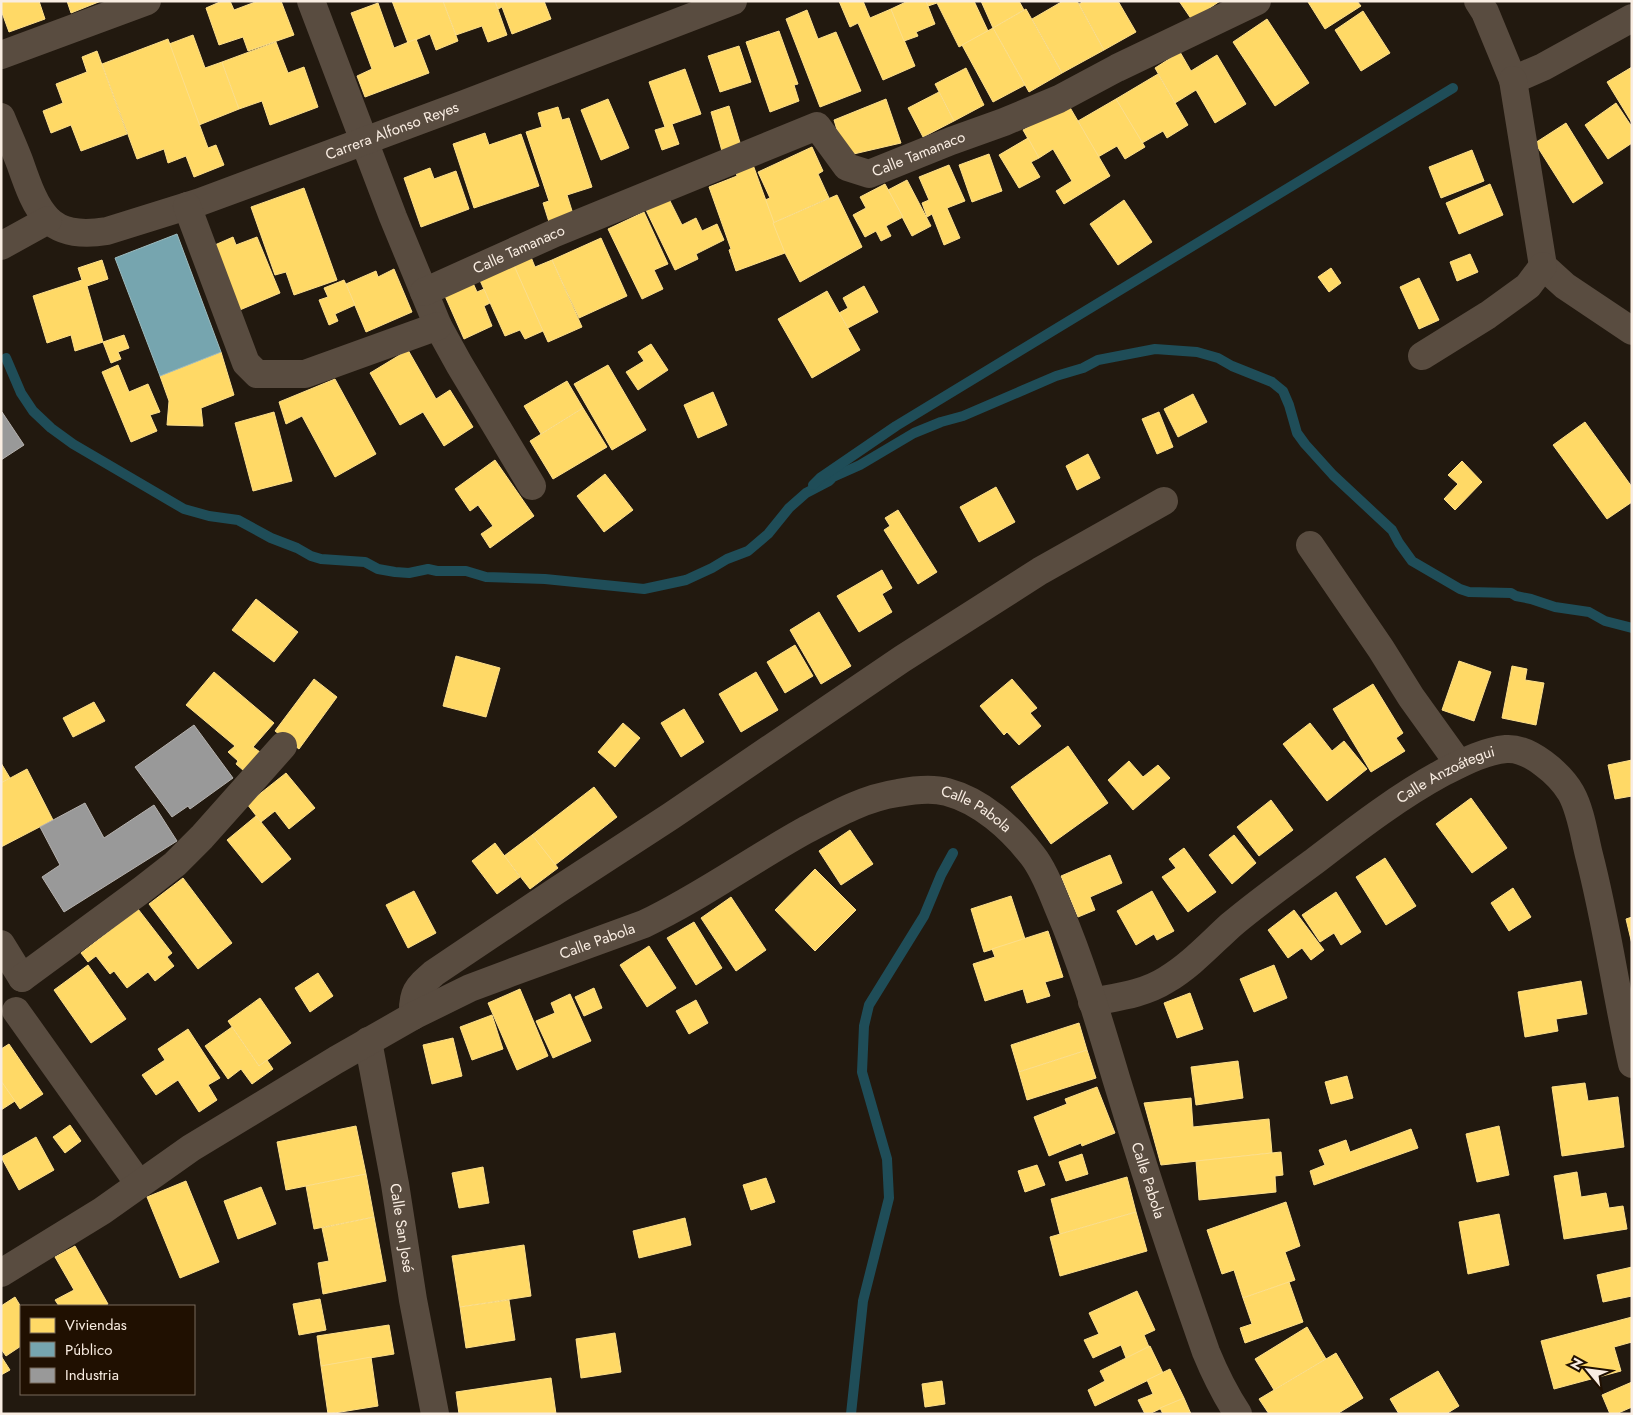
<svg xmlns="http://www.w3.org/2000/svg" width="1633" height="1415" viewBox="0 0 1633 1415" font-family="Jost,sans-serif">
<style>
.homes{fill:#ffd966;stroke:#fddf8b}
.public{fill:#76a5af;stroke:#9dbbbe}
.industry{fill:#999;stroke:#b6b2af}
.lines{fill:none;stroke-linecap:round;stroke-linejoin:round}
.stream{stroke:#1f4d58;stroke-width:10}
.minor{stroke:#594c40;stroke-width:28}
.labels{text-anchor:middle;stroke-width:5;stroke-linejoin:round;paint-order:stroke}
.street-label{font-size:15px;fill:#f9ede2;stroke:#201001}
</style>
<rect width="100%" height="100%" fill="#22190f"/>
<g class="homes">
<polygon points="1,1 39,1 45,19 9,32 1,10"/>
<polygon points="67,1 101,1 71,13"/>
<polygon points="222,1 230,1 234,10 258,1 281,1 294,35 248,51 243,37 219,45 206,8"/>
<polygon points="392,1 443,1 458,41 436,50 430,34 408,43"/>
<polygon points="443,1 495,1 507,35 488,42 482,26 456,35"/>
<polygon points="495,1 544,1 551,19 512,34 502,7 498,9"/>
<polygon points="839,1 863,1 870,18 891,9 915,66 883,80 858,23 850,27"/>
<polygon points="908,1 926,1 935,24 916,32 918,36 904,41 891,9"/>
<polygon points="926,1 974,1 988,31 959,47 937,3 928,6"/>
<polygon points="981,1 1019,1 1024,10 993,28"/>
<polygon points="1063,1 1077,1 1104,50 1062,73 1032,19"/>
<polygon points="1084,1 1118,1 1136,32 1104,50 1079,4"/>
<polygon points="1179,1 1220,1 1192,20"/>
<polygon points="1309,1 1357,1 1361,6 1325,29 1308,2"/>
<polygon points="378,3 394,48 416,39 429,73 365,97 357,76 372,69 351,13"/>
<polygon points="1026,9 1062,73 1029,92 993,28"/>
<polygon points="807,10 818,39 836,32 861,91 820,107 786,19"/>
<polygon points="1363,11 1390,53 1361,71 1335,30"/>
<polygon points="1267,19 1309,83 1275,106 1233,42"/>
<polygon points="993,28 1025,85 993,102 962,45"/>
<polygon points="779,31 798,84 794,85 799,101 770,112 746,42"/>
<polygon points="193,35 205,68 222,62 239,109 199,125 169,44"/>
<polygon points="168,39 208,148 216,145 224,165 194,177 186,156 168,163 164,149 137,159 102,64"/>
<polygon points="276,42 288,73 304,67 318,107 270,125 262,101 239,109 222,62"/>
<polygon points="739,46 751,82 720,92 708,56"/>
<polygon points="97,51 127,134 81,151 71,125 51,133 43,111 63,103 56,84 87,72 82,57"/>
<polygon points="1180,52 1191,71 1217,55 1246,104 1215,123 1196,90 1175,103 1155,68"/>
<polygon points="1632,67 1632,123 1607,82"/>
<polygon points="966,68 984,105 954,121 935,84"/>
<polygon points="685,69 701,114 672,124 679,144 662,150 655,130 665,127 649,82"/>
<polygon points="1158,74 1188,125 1167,138 1163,131 1142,143 1116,99"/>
<polygon points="939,92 954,121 923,137 908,108"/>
<polygon points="608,99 629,148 601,160 581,110"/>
<polygon points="886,99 901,143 845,156 834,120"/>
<polygon points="1116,99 1145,147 1125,159 1117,146 1098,157 1078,121"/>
<polygon points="1616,103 1632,127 1632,143 1608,159 1585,125"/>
<polygon points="1068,104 1110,176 1064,204 1056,191 1072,181 1053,149 1039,158 1023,130"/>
<polygon points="729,106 741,146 722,151 711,112"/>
<polygon points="558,107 562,120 569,118 592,187 567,195 573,214 549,222 543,203 549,201 526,132 542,127 538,113"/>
<polygon points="1566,123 1603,183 1573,203 1535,143"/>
<polygon points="485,133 489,145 521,134 539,186 474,208 453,144"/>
<polygon points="1028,138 1039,158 1031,162 1040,177 1019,188 999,155"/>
<polygon points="812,147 823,171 818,174 829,198 773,223 765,200 770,198 758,172"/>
<polygon points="1472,150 1484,181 1441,198 1429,167"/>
<polygon points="989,154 1002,191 972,202 959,165"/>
<polygon points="752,162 785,253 736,271 729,250 731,249 709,187 737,176 735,169"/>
<polygon points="949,165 965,201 947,208 960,238 944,245 932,214 927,217 922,203 929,200 919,177"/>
<polygon points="430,168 434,179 456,171 469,209 421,227 404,178"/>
<polygon points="907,180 931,226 912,236 888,190"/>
<polygon points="885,184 903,217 886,226 891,236 881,241 876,231 865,237 853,215 866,208 860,197"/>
<polygon points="1490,184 1503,215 1459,234 1446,203"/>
<polygon points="304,188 337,280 294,295 286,272 275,275 251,207"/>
<polygon points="837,195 862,247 800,282 785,253 773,223"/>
<polygon points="669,199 682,225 696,218 702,231 717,224 724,240 696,254 698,259 675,270 646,210"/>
<polygon points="1124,200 1152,242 1118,265 1090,224"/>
<polygon points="644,212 668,264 654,270 663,289 642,299 608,229"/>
<polygon points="233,237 236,245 257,237 280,293 235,312 208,248"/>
<polygon points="601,238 627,296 579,318 552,260"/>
<polygon points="1470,254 1478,272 1457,281 1450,262"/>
<polygon points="531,257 535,267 552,260 582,327 548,342 513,264"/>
<polygon points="102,260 108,279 87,286 103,342 75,351 71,335 47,343 33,296 82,280 78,268"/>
<polygon points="512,261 543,331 525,339 520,330 505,336 478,276"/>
<polygon points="1331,268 1341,283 1329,292 1318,277"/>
<polygon points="394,269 412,312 366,332 346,284 376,271 378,277"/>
<polygon points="1419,278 1439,320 1419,329 1400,287"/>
<polygon points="344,280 355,305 335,314 338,321 329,325 319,300 328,297 324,288"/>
<polygon points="473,283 477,292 484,289 490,303 484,306 492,326 464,339 445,296"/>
<polygon points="864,286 878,312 848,328 839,313 848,308 843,298"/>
<polygon points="827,291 860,350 812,378 778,319"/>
<polygon points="124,335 129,348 118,352 121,359 111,363 103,342"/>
<polygon points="651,344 668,370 638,390 626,372 644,361 638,352"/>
<polygon points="408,350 436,399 450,390 473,427 444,446 423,412 400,425 370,373"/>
<polygon points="221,352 234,395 201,408 203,426 167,425 169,401 160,376"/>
<polygon points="118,365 129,392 148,384 160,412 150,415 157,431 131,442 102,372"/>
<polygon points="608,365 646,430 612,450 574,384"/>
<polygon points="335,379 376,454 335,477 302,416 286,424 279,402"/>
<polygon points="567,381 583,408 541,434 524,406"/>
<polygon points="713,392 727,425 698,438 684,405"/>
<polygon points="1193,394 1207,422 1178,437 1164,409"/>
<polygon points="583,408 607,447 553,479 530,441"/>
<polygon points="274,412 292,481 253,491 235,423"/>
<polygon points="1159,412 1173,447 1157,454 1142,419"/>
<polygon points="1585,422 1632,487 1632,502 1607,519 1553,445"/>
<polygon points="1088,454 1100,478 1077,490 1066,466"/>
<polygon points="495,460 534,516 490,548 481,534 493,526 478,505 470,511 455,489"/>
<polygon points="1462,461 1482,482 1455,510 1444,499 1458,484 1448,475"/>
<polygon points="605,474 633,510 604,532 577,496"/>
<polygon points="996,487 1015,522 979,542 960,507"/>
<polygon points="898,510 937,572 918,584 884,530 890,526 885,518"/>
<polygon points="882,570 892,588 882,594 892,612 859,632 837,596"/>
<polygon points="256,599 298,632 274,662 232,630"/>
<polygon points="819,612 851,666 821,684 790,630"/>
<polygon points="795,645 813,676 785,693 767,662"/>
<polygon points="456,656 500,668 486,717 443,706"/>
<polygon points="1459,661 1491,672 1474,721 1442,710"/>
<polygon points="1512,666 1527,669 1525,680 1544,683 1536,725 1502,718"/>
<polygon points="214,672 274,723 253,747 260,752 244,771 236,764 238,761 228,752 235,746 186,705"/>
<polygon points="756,672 778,710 741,732 719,694"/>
<polygon points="314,679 337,697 299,749 275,731"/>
<polygon points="1012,679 1037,708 1030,713 1041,726 1019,745 1007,732 1004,735 980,706"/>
<polygon points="1373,684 1403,733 1396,738 1405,751 1371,772 1333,709"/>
<polygon points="94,702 105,721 73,737 63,718"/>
<polygon points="684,709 704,742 681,757 661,723"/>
<polygon points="623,723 640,738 615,767 598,752"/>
<polygon points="1310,723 1332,751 1344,741 1367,769 1327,801 1283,744"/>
<polygon points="1068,746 1108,803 1051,844 1011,787"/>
<polygon points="1632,760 1632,796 1615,799 1608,765"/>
<polygon points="1129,761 1143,777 1158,765 1170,778 1133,810 1108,780"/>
<polygon points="1,763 10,778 1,783"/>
<polygon points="27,769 53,820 1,847 1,783"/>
<polygon points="286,773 315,808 289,829 275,811 261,822 247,804"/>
<polygon points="594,787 617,817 555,865 532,835"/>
<polygon points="1471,798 1507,848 1472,873 1436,824"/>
<polygon points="1271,800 1293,830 1259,856 1237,827"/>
<polygon points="256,816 291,859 262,883 227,840"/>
<polygon points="850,830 873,864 841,885 819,851"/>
<polygon points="532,835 558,868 530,889 504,856"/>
<polygon points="1234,835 1256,863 1232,884 1209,855"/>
<polygon points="495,843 520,877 497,894 472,861"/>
<polygon points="1184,848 1216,892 1188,912 1162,877 1176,868 1169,859"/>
<polygon points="1110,855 1122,883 1090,897 1095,910 1078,917 1061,876"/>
<polygon points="1385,858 1416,906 1386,925 1356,877"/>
<polygon points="815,869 856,910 815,951 775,910"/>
<polygon points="183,878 232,943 198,969 149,904"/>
<polygon points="1513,888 1531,917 1509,931 1491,903"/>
<polygon points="414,891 436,933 408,948 386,905"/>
<polygon points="1152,891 1174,931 1157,940 1154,934 1136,945 1117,911"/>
<polygon points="1336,892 1361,932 1341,945 1334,933 1320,942 1302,915"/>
<polygon points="1011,896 1025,939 984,952 971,909"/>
<polygon points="731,897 766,950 736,971 701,918"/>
<polygon points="138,909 172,953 167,957 174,966 155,981 148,972 127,988 114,971 110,974 96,956 88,962 81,953"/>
<polygon points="1294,910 1324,950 1311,960 1302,948 1288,958 1268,930"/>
<polygon points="1632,917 1632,944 1626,919"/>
<polygon points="694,922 722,968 696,985 667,938"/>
<polygon points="1048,931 1063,977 1045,982 1050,996 1027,1003 1023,989 985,1001 973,964 995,957 992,949"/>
<polygon points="649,946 676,988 647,1007 620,965"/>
<polygon points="88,965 126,1019 91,1043 54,990"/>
<polygon points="1274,965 1287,998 1254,1012 1240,979"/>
<polygon points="318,973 333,996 310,1012 295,988"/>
<polygon points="1581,981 1587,1014 1556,1019 1558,1031 1525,1037 1518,992"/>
<polygon points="594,988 602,1008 584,1016 575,997"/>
<polygon points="520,989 548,1056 517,1070 488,1003"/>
<polygon points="1190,993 1203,1029 1177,1038 1164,1003"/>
<polygon points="570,994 591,1041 553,1058 536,1021 555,1013 551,1003"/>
<polygon points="260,998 291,1043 259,1066 228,1021"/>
<polygon points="696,1000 708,1023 689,1034 676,1011"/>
<polygon points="492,1015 503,1049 472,1060 460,1027"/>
<polygon points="1079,1023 1087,1050 1019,1072 1011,1045"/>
<polygon points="232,1027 259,1066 267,1060 273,1069 252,1084 241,1069 228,1079 205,1046"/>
<polygon points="188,1029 220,1078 208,1085 217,1100 199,1112 178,1080 156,1095 142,1075 165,1060 158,1049"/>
<polygon points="453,1038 462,1076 432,1084 423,1045"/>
<polygon points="9,1044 43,1094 20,1109 1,1081 1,1049"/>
<polygon points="1087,1050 1096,1078 1027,1100 1019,1072"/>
<polygon points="1238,1061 1243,1098 1196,1105 1191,1067"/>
<polygon points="1347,1076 1353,1098 1331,1104 1325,1082"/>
<polygon points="1,1081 15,1101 1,1110"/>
<polygon points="1585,1083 1588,1101 1618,1097 1624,1147 1562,1156 1552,1087"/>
<polygon points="1097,1087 1115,1133 1082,1146 1081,1143 1049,1156 1034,1117 1067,1104 1065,1099"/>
<polygon points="1191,1098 1193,1127 1269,1119 1272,1153 1161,1165 1144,1103"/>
<polygon points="70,1125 81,1141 65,1153 53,1137"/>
<polygon points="356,1126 366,1174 286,1190 277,1142"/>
<polygon points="1499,1126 1509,1175 1477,1182 1466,1134"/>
<polygon points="1411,1129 1418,1148 1314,1185 1310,1171 1325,1165 1319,1150 1346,1140 1350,1152"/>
<polygon points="36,1137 54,1170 19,1190 1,1157"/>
<polygon points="1281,1152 1283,1175 1275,1176 1276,1192 1199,1200 1196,1161"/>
<polygon points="1082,1154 1088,1174 1066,1181 1059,1162"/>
<polygon points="1037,1165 1045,1185 1025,1192 1018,1171"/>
<polygon points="483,1167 489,1203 459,1208 452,1173"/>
<polygon points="1577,1172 1581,1197 1606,1193 1609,1208 1623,1206 1627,1229 1564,1239 1554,1176"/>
<polygon points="366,1174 374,1217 314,1229 306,1186"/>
<polygon points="1127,1177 1136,1212 1060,1234 1051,1199"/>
<polygon points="766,1178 775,1202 751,1210 743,1185"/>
<polygon points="186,1181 219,1262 180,1278 147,1197"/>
<polygon points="261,1187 276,1224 238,1239 224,1201"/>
<polygon points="1286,1202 1300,1246 1285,1252 1295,1280 1243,1298 1234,1270 1222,1274 1207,1230"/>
<polygon points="1136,1212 1147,1251 1060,1276 1050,1237"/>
<polygon points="1499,1214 1509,1265 1468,1274 1459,1222"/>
<polygon points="374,1217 386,1281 323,1294 318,1263 329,1261 322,1228"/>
<polygon points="685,1218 691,1245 639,1258 633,1231"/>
<polygon points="524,1245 531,1296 460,1307 452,1256"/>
<polygon points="75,1246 108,1304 104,1306 59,1306 55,1300 74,1290 55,1257"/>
<polygon points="1632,1267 1632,1296 1603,1302 1597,1275"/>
<polygon points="1289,1282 1303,1322 1245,1343 1240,1328 1252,1324 1243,1298"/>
<polygon points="1137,1291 1155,1330 1144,1335 1149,1347 1126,1358 1121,1345 1093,1358 1084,1340 1099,1334 1089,1313"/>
<polygon points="15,1297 21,1307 21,1346 6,1356 1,1349 1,1306"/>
<polygon points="320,1299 326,1330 299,1335 293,1304"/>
<polygon points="509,1300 515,1340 466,1348 460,1307"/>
<polygon points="1632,1317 1632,1342 1614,1347 1621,1371 1554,1389 1541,1341"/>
<polygon points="389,1325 394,1354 321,1366 317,1336"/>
<polygon points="1307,1327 1326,1359 1274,1390 1255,1359"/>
<polygon points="615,1333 621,1372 581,1378 576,1339"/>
<polygon points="1150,1346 1163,1373 1095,1406 1088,1390 1105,1381 1100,1371"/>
<polygon points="1336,1353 1363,1398 1337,1414 1269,1414 1259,1399"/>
<polygon points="1,1356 10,1370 1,1375"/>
<polygon points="371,1357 378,1406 328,1414 321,1366"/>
<polygon points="1170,1369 1184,1398 1149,1414 1145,1414 1138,1400 1153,1394 1147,1380"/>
<polygon points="1438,1371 1459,1406 1446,1414 1399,1414 1390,1399"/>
<polygon points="551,1378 556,1414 459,1414 456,1392"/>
<polygon points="942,1381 945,1404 925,1407 922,1384"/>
<polygon points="1632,1382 1632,1407 1616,1414 1610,1414 1602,1395"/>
<polygon points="1184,1398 1191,1414 1163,1414 1160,1408"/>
</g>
<polygon class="public" points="177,234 221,352 160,376 115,258"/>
<g class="industry">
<polygon points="2,412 24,445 1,460 1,413"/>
<polygon points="194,725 233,778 190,809 188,806 172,817 135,767"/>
<polygon points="85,803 104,838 154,805 177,841 64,912 42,877 60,865 40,827"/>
</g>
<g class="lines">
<g class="stream">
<polyline points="6,358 21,393 33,411 51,428 73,444 184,509 209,516 238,520 271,538 297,548 311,556 321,559 365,562 378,569 395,572 409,573 428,569 437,571 466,571 486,577 545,579 644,589 686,580 712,568 727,559 748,551 768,534 789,508 806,493 829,481 833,477 860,465 914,433 941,422 963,416 1056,376 1083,368 1098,360 1155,349 1197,352 1218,358 1232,366 1272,382 1283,391 1289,405 1297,433 1305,444 1333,475 1392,530 1399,543 1412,561 1460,589 1469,592 1511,593 1516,596 1531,599 1555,607 1589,612 1605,621 1632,628"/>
<polyline points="813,485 820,478 896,426 1453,88"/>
<polyline points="851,1414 863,1301 889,1198 887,1159 862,1072 864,1026 869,1005 924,916 941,875 953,853"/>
</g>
<g class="minor">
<polyline points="311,1 393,217 438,326 459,364 532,486"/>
<polyline points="1478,1 1485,12 1513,80 1543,67 1632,18"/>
<polyline points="1,55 147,1"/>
<polyline points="1513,80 1543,266 1565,286 1632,331"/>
<path id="s1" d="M 1,117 C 7,132 14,147 20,163 C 37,212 48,241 107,231 L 200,202 L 464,104 L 733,1"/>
<polyline points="187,206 246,363 257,374 305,374 438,326"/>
<polyline points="1,246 48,220"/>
<path id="s2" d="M 424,292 L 555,233 L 817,126 L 847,167 L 869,174 L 951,141 L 1004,122 L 1059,99 L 1117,68 L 1257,1"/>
<polyline points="1422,356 1488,315 1528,286 1543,266"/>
<polyline points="1310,545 1381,649 1411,697 1459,764"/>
<polyline points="1,944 22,978"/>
<polyline points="22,978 143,889 175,864 202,837 283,746"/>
<path id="s3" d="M 1092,1002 C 1117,997 1144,994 1166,980 C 1190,966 1210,944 1231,925 C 1257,903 1285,883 1312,863 C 1354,831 1396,798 1442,773 C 1462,763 1484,751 1506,749 C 1529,747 1560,774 1571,793 C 1581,811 1584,835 1589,855 C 1607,924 1616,994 1632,1064"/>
<polyline points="16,1011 139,1184"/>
<path d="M 413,1016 C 412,992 417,988 434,973 L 556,891 L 671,816 L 902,659 L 1040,571 L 1164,501"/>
<path id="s4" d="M 368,1041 L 395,1184 L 413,1300 L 435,1414"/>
<path id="s5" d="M 1,1273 L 102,1211 L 191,1148 L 336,1060 L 413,1016 L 470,988 L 510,973 L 644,924 C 699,898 750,861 804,831 C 834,815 864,798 898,793 C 914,790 932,788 947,792 C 981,801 1011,828 1032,855 C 1044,870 1051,890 1058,907 C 1082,963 1099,1021 1116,1078 C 1144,1170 1174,1261 1206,1352 C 1215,1374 1225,1394 1238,1414"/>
</g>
</g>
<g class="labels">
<g class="street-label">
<text dy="5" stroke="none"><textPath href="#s1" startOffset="478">Carrera Alfonso Reyes</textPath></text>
<text dy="5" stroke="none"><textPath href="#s2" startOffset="554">Calle Tamanaco</textPath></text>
<text dy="5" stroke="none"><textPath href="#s2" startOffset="104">Calle Tamanaco</textPath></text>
<text dy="5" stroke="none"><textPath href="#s3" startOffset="426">Calle Anzoátegui</textPath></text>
<text dy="5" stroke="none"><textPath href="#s5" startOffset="1105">Calle Pabola</textPath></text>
<text dy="5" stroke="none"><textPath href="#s5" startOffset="685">Calle Pabola</textPath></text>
<text dy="5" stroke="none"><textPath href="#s5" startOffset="1525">Calle Pabola</textPath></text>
<text dy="5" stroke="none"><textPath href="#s4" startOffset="190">Calle San José</textPath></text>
</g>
</g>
<rect width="1633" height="1415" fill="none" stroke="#f9ede2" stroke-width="5"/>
<rect x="20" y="1305" width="175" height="90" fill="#201001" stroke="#77685b"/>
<rect x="30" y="1318" width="25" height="15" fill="#ffd966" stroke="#77685b"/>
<text x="65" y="1330" font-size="15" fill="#f9ede2">Viviendas</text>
<rect x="30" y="1342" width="25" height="15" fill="#76a5af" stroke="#77685b"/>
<text x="65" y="1355" font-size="15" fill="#f9ede2">Público</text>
<rect x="30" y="1368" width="25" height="15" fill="#999999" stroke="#77685b"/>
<text x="65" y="1380" font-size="15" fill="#f9ede2">Industria</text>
<g transform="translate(1588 1370) rotate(299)" stroke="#201001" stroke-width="4" paint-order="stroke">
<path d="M0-4L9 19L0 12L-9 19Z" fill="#f9ede2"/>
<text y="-8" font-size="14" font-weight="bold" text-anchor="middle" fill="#f9ede2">N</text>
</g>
</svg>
